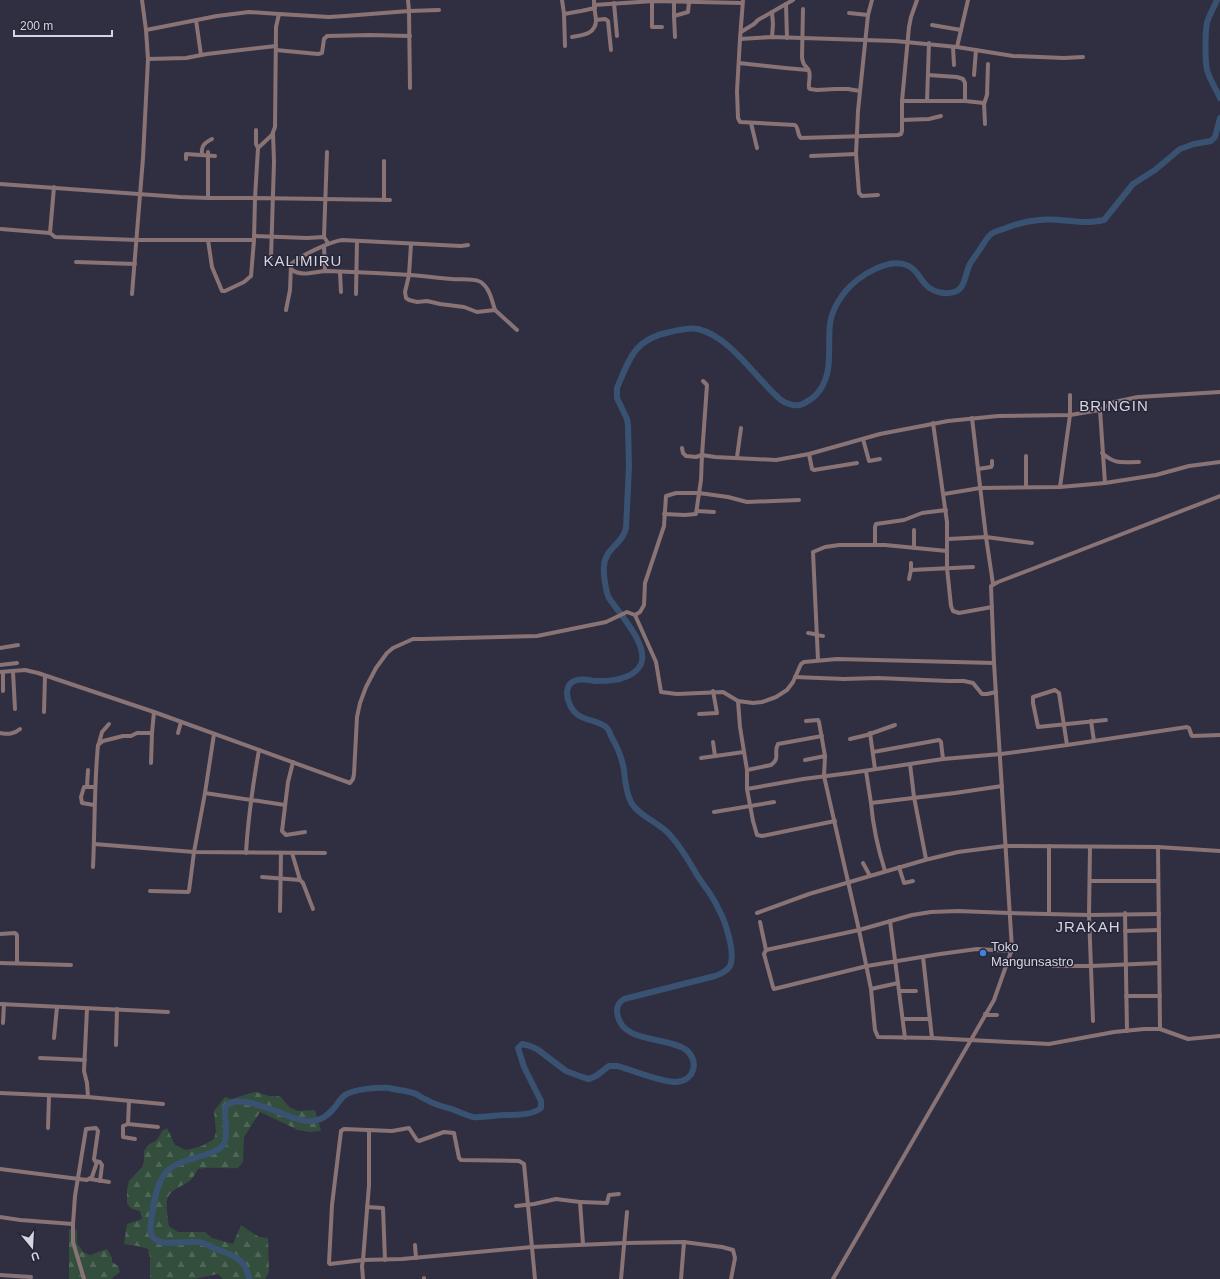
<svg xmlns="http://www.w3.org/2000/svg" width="1220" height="1279" viewBox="0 0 1220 1279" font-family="Arial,sans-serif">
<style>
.forest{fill:url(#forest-firs)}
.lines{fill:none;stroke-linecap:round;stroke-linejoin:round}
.river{stroke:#395272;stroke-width:6}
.minor{stroke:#897375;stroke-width:4}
.shop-dot{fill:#3f7fe0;stroke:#252536;stroke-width:1.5}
.labels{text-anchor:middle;stroke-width:3;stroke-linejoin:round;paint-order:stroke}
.poi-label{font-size:13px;fill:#d4d5e1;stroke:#252536;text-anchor:start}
.quarter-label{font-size:15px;letter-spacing:1px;fill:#d4d5e1;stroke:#252536}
</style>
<defs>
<pattern id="forest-firs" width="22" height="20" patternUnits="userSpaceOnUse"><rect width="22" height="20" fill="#334e3c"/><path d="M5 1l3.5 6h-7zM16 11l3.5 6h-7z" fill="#506758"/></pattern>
</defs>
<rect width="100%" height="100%" fill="#2f2f41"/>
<g class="forest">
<path d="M 256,1092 L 269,1096 L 277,1096 L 281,1097 L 289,1107 L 298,1111 L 315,1110 L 321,1131 L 310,1132 L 298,1130 L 260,1112 L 244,1137 L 243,1162 L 238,1168 C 225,1169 211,1166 198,1169 C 195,1174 193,1179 188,1182 C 181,1187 172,1189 168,1197 C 165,1203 168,1220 169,1226 L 178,1232 L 205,1232 L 212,1238 L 233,1244 L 241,1225 L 259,1237 L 268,1238 L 269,1272 L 265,1279 L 223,1279 L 218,1274 L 194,1279 L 150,1279 L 150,1257 L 148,1249 L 137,1246 L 124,1244 L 127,1224 L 142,1219 L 140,1211 L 132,1209 L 127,1204 L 127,1189 L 129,1181 L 142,1167 L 144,1161 L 144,1151 L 148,1145 L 157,1140 L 162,1131 L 167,1128 L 175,1145 L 186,1150 L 202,1146 L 214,1139 L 216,1132 L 214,1111 L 225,1097 L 231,1099 C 240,1097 247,1093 256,1092 Z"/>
<polygon points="69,1229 77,1230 77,1243 83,1252 90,1255 107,1249 112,1258 112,1262 118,1266 120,1272 111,1279 69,1279"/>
</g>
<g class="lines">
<g class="river">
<path d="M 1217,0 C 1214,7 1209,15 1207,23 C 1205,32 1205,61 1207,70 C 1210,80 1216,89 1220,98"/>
<path d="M 249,1279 C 246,1259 233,1255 216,1249 C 210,1246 205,1243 199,1242 C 183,1239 145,1254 151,1222 C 153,1208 155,1190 162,1178 C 174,1154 219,1160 225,1141 C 228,1131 224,1119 225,1108 C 234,1089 286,1117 301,1120 C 317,1123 325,1119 335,1107 C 338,1103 341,1098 345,1095 C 354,1089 379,1087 389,1088 C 397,1090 410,1091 416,1094 C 420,1096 423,1099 427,1100 C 435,1105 444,1107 452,1109 C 459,1112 466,1115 473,1117 C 484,1118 495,1115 506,1115 C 517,1115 532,1115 541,1108 L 541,1101 L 524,1067 L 518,1048 L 522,1044 L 530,1046 L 537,1049 L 566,1071 L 582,1077 L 589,1079 L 596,1076 L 609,1066 L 617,1066 C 633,1070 660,1082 676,1082 C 695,1081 700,1060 685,1049 C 665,1036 619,1044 617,1011 C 617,1005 619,1002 624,999 L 715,976 C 721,974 727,971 730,966 C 736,953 725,920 718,908 C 713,896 704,886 697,875 C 689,861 681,847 670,835 C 660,823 637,815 631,802 C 626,793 625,780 624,770 C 622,758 617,746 611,736 C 610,733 609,730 607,728 C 597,718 578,723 570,705 C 566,697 565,685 574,681 C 581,678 589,680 595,681 C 607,681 617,681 628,676 C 633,674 639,669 641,664 C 649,645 619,613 609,598 C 606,593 603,572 604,566 C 605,548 623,544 626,528 L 629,466 L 628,425 L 627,419 L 617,398 L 617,388 C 630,357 635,339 670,332 C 679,330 689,327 698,329 C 731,337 756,379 781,400 C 787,404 794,406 800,405 C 806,403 811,399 815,396 C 835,376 827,348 830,324 C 831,313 838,301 844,293 C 857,277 893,252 913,269 C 918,273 921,280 926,285 C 933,292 945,295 954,292 C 965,289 965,275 969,266 C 971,261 975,257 978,252 C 982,247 985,240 990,235 C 994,231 1001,230 1006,228 C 1016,224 1028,221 1039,220 C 1055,218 1071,222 1087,222 C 1093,222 1099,221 1104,220 L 1133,184 L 1155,170 L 1180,149 L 1194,144 L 1211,141 L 1215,137 L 1220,118"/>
</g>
<g class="minor">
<polyline points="562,0 564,14 581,11 595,8"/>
<polyline points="594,0 594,5 654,1 742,3"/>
<polyline points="743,0 740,39 772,37 895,41 957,47 1013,56 1064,58 1083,57"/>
<polyline points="872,0 868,15 858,111 856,154 859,193 862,196 878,195"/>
<polyline points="917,0 911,17 909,27 902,101 965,101 984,103 985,124"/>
<polyline points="652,1 652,27 662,27"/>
<polyline points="674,1 674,16 675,37"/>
<polyline points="614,3 617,36"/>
<polyline points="786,4 787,38"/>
<polyline points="594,5 596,20 605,19 608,21 611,50"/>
<path d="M 803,9 L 802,57 C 803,68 807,65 809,71 C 811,76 808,83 809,88 L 810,89 L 817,90 L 835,89 L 848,89 L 860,91"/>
<polyline points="772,12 773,24 772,37"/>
<polyline points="849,13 868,15"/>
<polyline points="564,14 565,46"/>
<polyline points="674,16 688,12 689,2"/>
<polyline points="196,20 201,55"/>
<polyline points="932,25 961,30"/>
<polyline points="146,30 217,16 249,12 279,14"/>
<polyline points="741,32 754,24 758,20 793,0"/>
<path d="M 572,37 C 583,35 596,34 596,20"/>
<path d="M 740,39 L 737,91 L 738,118 L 740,122 L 795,125 C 799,128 797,135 801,138 L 898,135 L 901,134 L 902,131 L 902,101"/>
<polyline points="953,47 954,65"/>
<polyline points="957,47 968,0"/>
<polyline points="276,50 318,54 322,53 324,39 327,36 370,35 410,36"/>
<polyline points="148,59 186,58 207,54 276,46"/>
<polyline points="739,63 785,68 808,70"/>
<polyline points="928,75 957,77 963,79 965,83 965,101"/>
<polyline points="974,75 976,50"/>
<polyline points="410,88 409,11 439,10"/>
<polyline points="927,101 929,43"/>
<polyline points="984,104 987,95 988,64"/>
<polyline points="902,120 929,119 941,116"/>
<polyline points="751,123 757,148"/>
<polyline points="256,130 256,144 258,148"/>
<path d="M 202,155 C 201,146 204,143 212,139"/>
<polyline points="811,156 856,154"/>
<polyline points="186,159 186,154 215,156"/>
<polyline points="0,184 180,197 208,198 255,198 258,148 272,135 275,127 276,27 279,14 329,17 345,16 409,11 408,0"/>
<polyline points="54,187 50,233 55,237 137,240 254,240"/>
<polyline points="208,198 208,152"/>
<polyline points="384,200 384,161"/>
<polyline points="1,229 50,233"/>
<polyline points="254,236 307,238 324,237 328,243"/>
<polyline points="324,237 327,152"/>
<polyline points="208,240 212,267 222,291 225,291 244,282 251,276 254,240 255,198 390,200"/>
<polyline points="411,244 409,275 405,292 406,298 409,300 417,302 427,301 440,304 464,307 477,312 495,310 517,330"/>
<polyline points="324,246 325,271"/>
<polyline points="271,258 274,162 273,133"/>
<polyline points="76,262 135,264"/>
<path d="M 292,270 C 302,277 316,271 327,271 C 355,272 382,273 410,275 C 424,276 438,278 452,279 C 459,280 478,278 482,283 C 490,289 492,301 495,310"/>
<polyline points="340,272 341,292"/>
<polyline points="132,294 143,158 148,59 146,30 142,0"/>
<polyline points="356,294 357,241"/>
<path d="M 286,310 L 290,290 L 291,264 C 302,255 329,242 342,240 L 461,246 L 468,245"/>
<polyline points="972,418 986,537 993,584"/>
<polyline points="933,423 947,522 947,568 951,606 953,611 959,613 992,607"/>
<polyline points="863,439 869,461 880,459"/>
<polyline points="682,448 683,453 686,456 696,457 702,455 707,385 703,381"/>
<path d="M 1102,453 C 1116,465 1121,462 1139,462"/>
<polyline points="809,454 812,469 814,470 857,463"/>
<polyline points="1026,456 1026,487"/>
<polyline points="737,457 741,428"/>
<polyline points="978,469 991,467 992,465 992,461"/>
<polyline points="1105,483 1156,475 1189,466 1220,462"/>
<polyline points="1060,487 1070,415 1070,395"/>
<polyline points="944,494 980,488 1060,487 1105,483 1100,410"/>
<polyline points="697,511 714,512"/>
<polyline points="664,514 685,515 696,514 699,493 728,497 747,502 799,500"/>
<polyline points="914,530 914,548"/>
<polyline points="948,539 986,537 1032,543"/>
<polyline points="875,545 875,527 876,524 904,520 922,513 946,510"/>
<polyline points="911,563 911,570 973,567"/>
<polyline points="909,579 911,570"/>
<polyline points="635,615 640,612 644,605 645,583 664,526 666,496 676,493 699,493 701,480 702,455 715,457 776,460 809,454 880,434 948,421 998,416 1070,415 1100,410 1114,402 1138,397 1220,392"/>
<path d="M 808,633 C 814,633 818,636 823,636"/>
<polyline points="0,648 18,645"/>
<polyline points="818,660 813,552 825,547 839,545 885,545 947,551"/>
<polyline points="0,665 17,663"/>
<polyline points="0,672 25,670 38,673 154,712 350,783 353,779 354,774 357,717 360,703 366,687 376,668 387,653 393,648 413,639 422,639 537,636 606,622 627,612 635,615 656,662 661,692 677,694 723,692 738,701 753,703 762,702 776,697 787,690 793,682 801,664 804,662 837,659 994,663"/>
<polyline points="3,672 3,691"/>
<polyline points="13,672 15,709"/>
<polyline points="795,677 844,679 878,678 948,681 964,681 973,683 982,694 987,694 996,692"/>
<polyline points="738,701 740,727 747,770 747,789 753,821 757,835 762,836 835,821"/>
<polyline points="44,712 45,676"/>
<polyline points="699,714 717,713 713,691"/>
<polyline points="806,721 818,720 819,722 825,756 824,776 859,930 871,989 875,1030 878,1037 932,1038 1049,1044 1114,1032 1144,1029 1160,1029 1188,1039 1220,1036"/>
<polyline points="1091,721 1094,741"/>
<path d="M 0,733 C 8,734 13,735 20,729"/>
<polyline points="152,733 154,712"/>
<polyline points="178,733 181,722"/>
<polyline points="870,733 875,769"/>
<polyline points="850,739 867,735 895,725"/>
<polyline points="713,742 715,756"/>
<polyline points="99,743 102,732 109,724"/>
<polyline points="1067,745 1187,727 1189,728 1191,734 1192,736 1220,735"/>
<polyline points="873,752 939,740 941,742 943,759"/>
<polyline points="701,758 744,752"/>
<polyline points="805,760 825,756"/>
<polyline points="293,762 288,782 282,831 286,835 305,832"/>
<polyline points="910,764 914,797 926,859"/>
<path d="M 747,770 L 771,765 C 781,758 773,752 778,744 L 822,736"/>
<polyline points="866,771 871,803"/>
<polyline points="87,786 88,770"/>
<polyline points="747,789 803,779 850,773 943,759 1001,754 1067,745 1059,693 1055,690 1033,697 1033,703 1038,727 1106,720"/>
<polyline points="205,793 285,805"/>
<polyline points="94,805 82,803 81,797 84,787 95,787"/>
<polyline points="714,812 774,802"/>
<polyline points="94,844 194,852 325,853"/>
<polyline points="1049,846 1049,913"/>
<polyline points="1090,847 1089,915 1093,1021"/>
<polyline points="1158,847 1160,1029"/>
<path d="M 246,853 C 248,818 253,784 259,750"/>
<polyline points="863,863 870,876"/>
<path d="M 93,867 C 95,827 94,786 98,745 L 103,741 L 123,736 L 131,736 L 137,733 L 152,733 L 151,763"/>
<polyline points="899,867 904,883 913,881"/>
<path d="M 885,871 C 878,849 873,826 871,803 L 955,793 L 1002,786"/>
<polyline points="262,877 300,880 292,853"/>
<polyline points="300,880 303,883 313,909"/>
<polyline points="1090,881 1158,881"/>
<polyline points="150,891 188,892 189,891 194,852 205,793 214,734"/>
<polyline points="280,911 281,853"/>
<polyline points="757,913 809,894 870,876 925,860 958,852 1005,846 1158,847 1220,851"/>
<polyline points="1125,913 1127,1031"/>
<polyline points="890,921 905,1038"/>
<polyline points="760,922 766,950 764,954 773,987 774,989 867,966 940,954 977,949 1011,951"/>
<polyline points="1125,931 1159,930"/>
<polyline points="0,934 15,933 17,935 17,963"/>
<polyline points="766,950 859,930 912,915 931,912 958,911 1009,913 1089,915 1159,914"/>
<polyline points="923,957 932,1038"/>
<polyline points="0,963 71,965"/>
<polyline points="1053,966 1091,966 1159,963"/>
<polyline points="871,989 898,983"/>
<polyline points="899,991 916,991"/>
<polyline points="1126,996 1160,996"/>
<polyline points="0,1004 168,1012"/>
<polyline points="87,1009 84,1071 87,1083 88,1097"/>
<polyline points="985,1014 988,1015 997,1015"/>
<polyline points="903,1019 930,1019"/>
<polyline points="3,1023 4,1004"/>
<polyline points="54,1038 57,1007"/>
<polyline points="116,1045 117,1009"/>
<polyline points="40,1058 85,1060"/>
<polyline points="0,1093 88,1097 163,1104"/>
<polyline points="129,1101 128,1124 158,1127"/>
<polyline points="128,1124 123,1126 123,1137 135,1139"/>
<polyline points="48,1128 49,1096"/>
<polyline points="369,1130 369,1185 363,1260 330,1264 329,1263 332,1205 341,1131 344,1129 392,1131 409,1128 417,1140 419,1141 444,1132 454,1133 459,1158 461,1160 519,1161 524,1164 535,1279"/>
<polyline points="0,1169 87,1180 92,1177 97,1162"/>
<polyline points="90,1179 109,1182"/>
<polyline points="580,1202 607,1203 609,1195 619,1194"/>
<polyline points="516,1206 534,1204 556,1199 580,1202 583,1244"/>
<polyline points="367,1207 383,1208 385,1260"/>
<polyline points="0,1217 20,1220 73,1224"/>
<polyline points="415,1245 416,1258"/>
<polyline points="0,1275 31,1277"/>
<polyline points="424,1278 424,1279"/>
<polyline points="84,1279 73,1242 73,1224 75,1196 86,1129 96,1128 98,1131 94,1159 95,1161 100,1162 102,1165 100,1181"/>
<polyline points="363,1279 362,1266 363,1260 402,1259 532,1247 625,1243 684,1242 722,1247 733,1250 735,1258 731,1279"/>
<polyline points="621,1279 627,1212"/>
<polyline points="681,1279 684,1242"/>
<polyline points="833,1279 994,1000 1012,949 994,663 991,586 998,582 1032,569 1220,496"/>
</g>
</g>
<circle class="shop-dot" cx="983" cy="953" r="4"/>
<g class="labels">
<g class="poi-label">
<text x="991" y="951">Toko<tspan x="991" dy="15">Mangunsastro</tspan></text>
</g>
<g class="quarter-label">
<text x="303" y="266">KALIMIRU</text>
<text x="1114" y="411">BRINGIN</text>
<text x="1088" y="932">JRAKAH</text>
</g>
</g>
<g transform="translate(32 1247) rotate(162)" stroke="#252536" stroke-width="3" paint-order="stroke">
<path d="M0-3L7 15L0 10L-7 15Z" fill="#d4d5e1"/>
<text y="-6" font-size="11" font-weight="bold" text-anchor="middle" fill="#d4d5e1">U</text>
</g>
<path d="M14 30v6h98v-6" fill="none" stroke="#d4d5e1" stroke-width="2"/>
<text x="20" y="30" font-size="12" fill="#d4d5e1" stroke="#252536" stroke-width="3" paint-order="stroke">200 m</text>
</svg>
